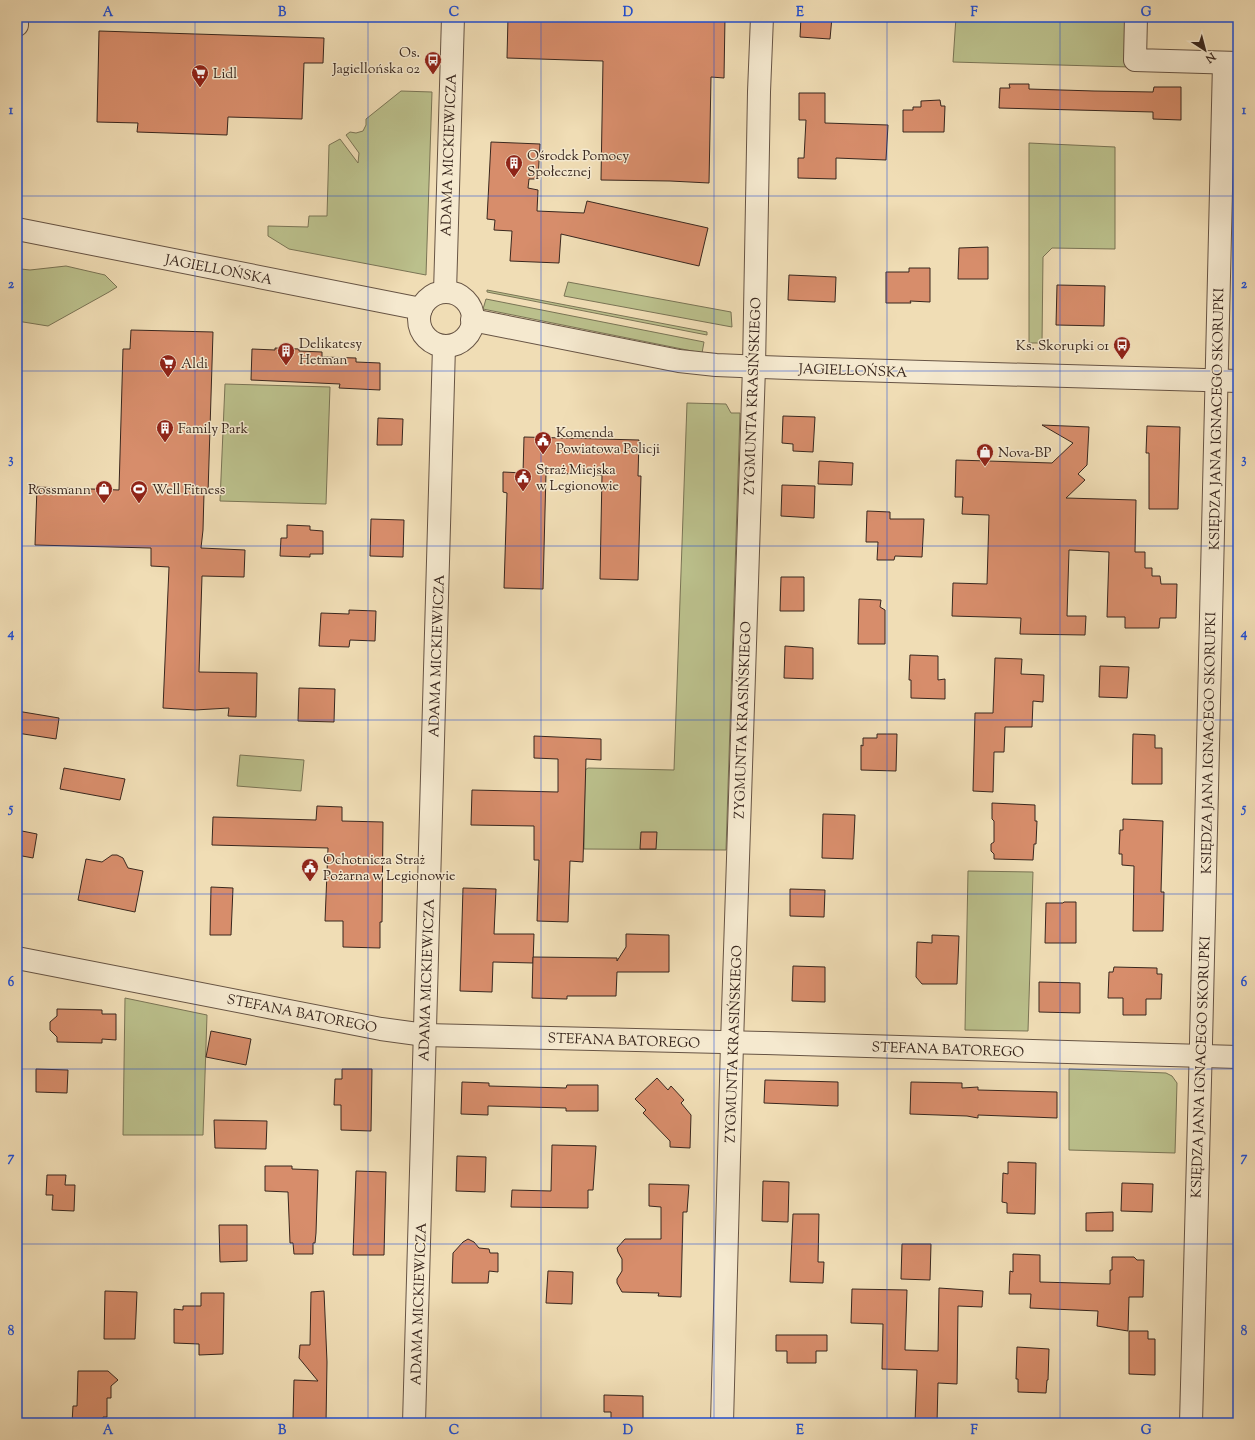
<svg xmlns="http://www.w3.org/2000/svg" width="1255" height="1440" viewBox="0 0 1255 1440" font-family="'Sorts Mill Goudy',serif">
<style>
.green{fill:#bbc08c;stroke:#7a7455}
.building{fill:#d78d6b;stroke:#39271e}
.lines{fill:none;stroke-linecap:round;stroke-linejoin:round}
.minor-casing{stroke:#675444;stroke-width:24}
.minor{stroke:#f5e9cf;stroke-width:22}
.grid{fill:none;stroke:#1d4ed8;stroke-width:1;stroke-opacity:0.55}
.labels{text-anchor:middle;stroke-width:3;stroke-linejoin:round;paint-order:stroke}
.poi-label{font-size:14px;fill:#39271e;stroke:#f5e9cf;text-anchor:start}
.street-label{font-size:14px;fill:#39271e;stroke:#f5e9cf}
.neatline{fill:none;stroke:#1d4ed8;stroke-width:1.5}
.grid-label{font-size:13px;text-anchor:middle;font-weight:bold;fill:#1d4ed8}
</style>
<rect width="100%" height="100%" fill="#f0ddb5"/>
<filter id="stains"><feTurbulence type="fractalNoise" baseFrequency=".005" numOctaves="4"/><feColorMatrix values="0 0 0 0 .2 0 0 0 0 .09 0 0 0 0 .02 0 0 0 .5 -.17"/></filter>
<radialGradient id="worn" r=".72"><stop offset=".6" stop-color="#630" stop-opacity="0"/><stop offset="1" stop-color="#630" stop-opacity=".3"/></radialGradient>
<g class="green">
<polygon points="956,17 1131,17 1130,67 953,62"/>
<polygon points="401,91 432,92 426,275 289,249 268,236 268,226 308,227 309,216 327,216 329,145 340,139 358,163 359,153 346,135 350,132 356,133 363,131 366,125 366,119"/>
<polygon points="1029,143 1115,147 1115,249 1052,248 1043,257 1042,343 1029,343"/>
<polygon points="66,266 105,275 117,287 109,292 48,326 17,321 17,291 21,269 30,270"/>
<polygon points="568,282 731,312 732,327 564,296"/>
<polygon points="487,290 707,332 707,335 487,292"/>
<polygon points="486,299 704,342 702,353 483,309"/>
<polygon points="225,384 330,387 326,504 220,501"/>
<polygon points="687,403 726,404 731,413 740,413 726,850 584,849 585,770 588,768 674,770"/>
<polygon points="240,755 304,760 301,791 237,786"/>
<polygon points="968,871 1033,872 1028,1031 965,1030"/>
<polygon points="125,998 207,1015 203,1135 123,1135"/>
<polygon points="1069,1069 1166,1073 1172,1076 1177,1083 1175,1153 1069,1150"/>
</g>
<g class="building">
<polygon points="508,17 725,17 724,78 711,77 709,183 670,181 601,180 603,61 507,58"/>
<polygon points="801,17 832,17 830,39 800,37"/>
<polygon points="99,31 324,38 323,63 304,63 302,119 228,117 227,135 137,132 138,123 97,122"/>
<polygon points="1009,84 1029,84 1029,89 1094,91 1153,92 1154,87 1181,87 1181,120 1153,119 1153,112 999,108 1000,88 1010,88"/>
<polygon points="799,93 825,93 825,123 888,125 886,160 836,158 836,179 798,178 798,158 804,158 806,120 799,120"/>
<polygon points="940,100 941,106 945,106 944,132 903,132 903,110 913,110 913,107 921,107 921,101"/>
<polygon points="491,142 540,144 538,179 529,179 528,188 538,190 537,211 584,213 587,201 708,228 699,266 561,234 559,263 510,261 512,231 494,230 495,220 487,219"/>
<polygon points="988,247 988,279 958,279 959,248"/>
<polygon points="909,268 930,268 930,302 910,301 911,303 886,303 886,272 909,272"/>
<polygon points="789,275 836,277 835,302 788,300"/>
<polygon points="1057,285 1105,286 1104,326 1056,325"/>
<polygon points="131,330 213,332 208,493 204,493 203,530 201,548 245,550 244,577 202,576 199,672 257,673 256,717 228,716 229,708 195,710 163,708 169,567 151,566 151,548 35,545 37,487 119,490 123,349 130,349"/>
<polygon points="275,348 299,349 299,351 322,352 322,357 356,358 356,362 380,363 380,390 339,388 340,384 251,380 252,349 275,350"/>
<polygon points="783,416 815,417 813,452 793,451 793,444 782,443"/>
<polygon points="378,418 403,419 402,445 377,445"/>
<polygon points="1042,425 1089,427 1087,465 1078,474 1085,480 1066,498 1136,500 1135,552 1145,552 1145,568 1152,568 1152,576 1160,576 1161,584 1177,584 1176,618 1160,618 1159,628 1125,628 1125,617 1107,617 1109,552 1069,550 1067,616 1086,616 1085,635 1020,634 1021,618 952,616 953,583 987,584 989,515 962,514 963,497 955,497 956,460 1052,463 1073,443"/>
<polygon points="1147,426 1180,427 1178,509 1149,509 1149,453 1146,453"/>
<polygon points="524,437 639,440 638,476 641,476 638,580 600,579 602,475 546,473 543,589 504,588 507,493 503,492 503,472 523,473"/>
<polygon points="819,461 853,463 852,485 818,484"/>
<polygon points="782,485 815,486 814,518 781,516"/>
<polygon points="867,511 890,512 890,519 924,519 922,557 895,556 894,560 877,560 878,542 866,542"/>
<polygon points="371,519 404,520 403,557 370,556"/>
<polygon points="287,525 310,526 310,530 323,531 323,554 310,554 310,557 280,556 281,538 287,538"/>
<polygon points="781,577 804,577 804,611 780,611"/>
<polygon points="859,599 881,600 880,607 885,610 885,644 858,644"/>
<polygon points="349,610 376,611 375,641 350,640 349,647 319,646 321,613 349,614"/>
<polygon points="785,646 813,648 813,679 784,678"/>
<polygon points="910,655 938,656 938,680 945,679 945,699 911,698 911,680 909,680"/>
<polygon points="995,658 1022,659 1021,674 1044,675 1043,702 1033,701 1032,727 1005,727 1004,752 994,752 993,792 973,791 975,713 993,713"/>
<polygon points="1100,666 1129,667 1127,698 1099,697"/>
<polygon points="299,688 335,689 334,722 298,721"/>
<polygon points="17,711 59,718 56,739 17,733"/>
<polygon points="877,734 897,734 896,771 861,770 861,745 863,746 863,738 877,738"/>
<polygon points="1133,734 1155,735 1155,748 1162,748 1162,784 1132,784"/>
<polygon points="534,736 601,739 601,760 586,759 583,862 570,861 568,922 537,921 539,860 534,860 534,826 471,825 472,790 558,792 558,759 534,758"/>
<polygon points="64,768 125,779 120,800 60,789"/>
<polygon points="992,803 1035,805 1035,821 1037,821 1036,844 1034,844 1033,860 994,859 994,854 991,851 991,844 994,842 994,821 992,819"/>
<polygon points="317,806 342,807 342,821 383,822 382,922 380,922 380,948 343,947 343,921 325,921 328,848 212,845 213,817 316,820"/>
<polygon points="823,814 855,815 853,859 822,858"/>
<polygon points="1123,819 1163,821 1161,892 1164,892 1163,931 1133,931 1134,866 1122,865 1122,854 1119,854 1120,830 1123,830"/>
<polygon points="17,830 37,834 33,858 17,855"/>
<polygon points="641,832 657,832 656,849 640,849"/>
<polygon points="112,855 117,855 123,858 128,868 143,871 135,912 78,900 86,859 102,862"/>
<polygon points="211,887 233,888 231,935 210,935"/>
<polygon points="463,888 496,889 494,934 534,934 533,963 493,962 492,992 460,991"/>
<polygon points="790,889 825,890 824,917 790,916"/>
<polygon points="1064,902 1076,902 1076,943 1045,943 1046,903 1063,903"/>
<polygon points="626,934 669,935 669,972 617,972 616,996 567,996 567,999 532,998 533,957 617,958 617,961 626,947"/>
<polygon points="932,935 959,936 957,984 922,984 916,977 917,942 932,943"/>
<polygon points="793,966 825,967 825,1002 792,1001"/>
<polygon points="1114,967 1157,968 1157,974 1162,974 1161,999 1146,999 1146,1015 1123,1015 1123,998 1108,998 1109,972 1113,972"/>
<polygon points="1039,982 1080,983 1080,1013 1039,1012"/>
<polygon points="57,1009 102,1010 102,1014 116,1014 116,1040 102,1039 102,1043 57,1042 57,1037 50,1030 50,1022 57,1016"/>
<polygon points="211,1031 251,1039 246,1065 206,1057"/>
<polygon points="36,1069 68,1070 67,1093 36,1092"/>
<polygon points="342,1069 372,1069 371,1131 341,1130 341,1105 334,1105 335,1079 342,1079"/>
<polygon points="657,1078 668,1090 671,1086 684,1100 681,1103 691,1115 690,1148 670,1147 670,1141 643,1113 646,1110 635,1099"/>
<polygon points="765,1080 838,1082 838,1106 764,1103"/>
<polygon points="462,1082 489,1083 489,1086 566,1088 567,1085 598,1085 598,1111 566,1111 566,1108 488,1106 488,1115 461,1114"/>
<polygon points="911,1082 962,1083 962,1088 978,1087 978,1090 1057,1092 1057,1118 978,1115 978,1118 967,1116 910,1114"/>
<polygon points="214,1120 267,1121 266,1149 215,1148"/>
<polygon points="552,1145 596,1146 593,1190 588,1190 588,1208 511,1207 512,1190 551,1191"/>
<polygon points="457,1156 486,1157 485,1192 456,1191"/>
<polygon points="1008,1162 1036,1163 1035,1214 1007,1213 1007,1203 1002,1202 1003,1173 1008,1174"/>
<polygon points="265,1166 292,1166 292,1169 318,1170 316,1233 315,1243 313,1243 313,1254 294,1254 293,1243 290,1243 288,1192 265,1191"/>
<polygon points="356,1171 386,1172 384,1255 353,1255"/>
<polygon points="47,1175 66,1175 65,1185 75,1185 74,1211 52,1210 53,1195 46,1195"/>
<polygon points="763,1181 789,1182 788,1222 762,1221"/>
<polygon points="1122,1183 1153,1184 1152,1212 1121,1211"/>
<polygon points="649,1184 689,1185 687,1212 683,1212 681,1297 658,1296 659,1293 622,1292 617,1283 617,1279 622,1271 622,1259 618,1252 617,1248 625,1239 661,1239 661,1207 649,1206"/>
<polygon points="1113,1212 1113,1231 1086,1231 1086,1213"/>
<polygon points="793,1214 819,1214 818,1262 824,1262 823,1283 790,1282"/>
<polygon points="219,1225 247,1225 247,1261 220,1262"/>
<polygon points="468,1239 474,1242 479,1248 489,1249 490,1253 498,1253 498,1272 489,1271 488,1283 452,1283 453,1253 463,1242"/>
<polygon points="902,1244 931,1244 930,1280 901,1279"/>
<polygon points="1013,1254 1040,1255 1040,1282 1110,1284 1110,1270 1112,1270 1112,1257 1134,1257 1137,1260 1144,1260 1143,1297 1129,1297 1128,1331 1097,1326 1098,1311 1030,1308 1031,1294 1009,1294 1010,1271 1013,1272"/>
<polygon points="548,1271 573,1272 572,1304 546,1303"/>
<polygon points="939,1288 983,1291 982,1307 958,1306 957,1384 938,1383 937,1423 915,1423 917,1370 882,1369 883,1324 851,1323 852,1289 907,1290 905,1350 938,1351"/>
<polygon points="105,1291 137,1292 135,1339 104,1339"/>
<polygon points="324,1291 327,1362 326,1423 304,1423 305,1420 293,1419 294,1380 318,1381 299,1358 300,1345 310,1345 311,1292"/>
<polygon points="201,1293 224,1293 223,1354 199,1355 199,1344 174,1343 174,1309 183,1310 183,1306 201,1306"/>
<polygon points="1129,1331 1148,1331 1148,1339 1155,1339 1155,1375 1129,1374"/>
<polygon points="776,1335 827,1335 827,1351 816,1351 816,1363 787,1363 787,1351 776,1351"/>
<polygon points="1017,1347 1049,1349 1048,1380 1047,1380 1046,1393 1018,1392 1018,1379 1016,1379"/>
<polygon points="78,1371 108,1371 118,1380 111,1386 111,1398 107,1398 107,1417 103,1417 103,1423 72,1423 73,1406 77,1406"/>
<polygon points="604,1395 643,1396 643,1423 611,1423 611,1412 604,1412"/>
</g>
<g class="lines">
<g class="minor-casing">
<g id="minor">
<polyline points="1136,17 1135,60 1238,63"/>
<polyline points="17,25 17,17"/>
<polyline points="17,229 421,309"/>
<polyline points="445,292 453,17"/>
<circle cx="446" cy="319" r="27"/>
<polyline points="472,320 679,361 716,365 789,368 1238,381"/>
<polyline points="17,958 381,1029 425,1035 766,1043 1238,1057"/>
<polyline points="414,1423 444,346"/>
<polyline points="722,1423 732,1043 754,367 759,92 762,17"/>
<polyline points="1191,1423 1201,1043 1224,63"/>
</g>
</g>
<use href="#minor" class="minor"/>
</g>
<path class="grid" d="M 195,17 L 195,1423M 368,17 L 368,1423M 541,17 L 541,1423M 714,17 L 714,1423M 887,17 L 887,1423M 1060,17 L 1060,1423M 17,196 L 1238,196M 17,371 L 1238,371M 17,546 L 1238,546M 17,720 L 1238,720M 17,894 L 1238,894M 17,1069 L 1238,1069M 17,1244 L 1238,1244"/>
<defs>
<g id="bus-pin" transform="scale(0.9)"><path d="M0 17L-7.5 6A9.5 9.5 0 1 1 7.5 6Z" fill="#8f2418" stroke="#f5e9cf"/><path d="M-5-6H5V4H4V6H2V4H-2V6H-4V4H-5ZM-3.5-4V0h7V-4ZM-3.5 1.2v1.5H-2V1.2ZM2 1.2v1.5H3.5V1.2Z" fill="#fff"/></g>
<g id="supermarket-pin" transform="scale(0.9)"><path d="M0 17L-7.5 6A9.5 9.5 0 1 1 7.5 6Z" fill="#8f2418" stroke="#f5e9cf"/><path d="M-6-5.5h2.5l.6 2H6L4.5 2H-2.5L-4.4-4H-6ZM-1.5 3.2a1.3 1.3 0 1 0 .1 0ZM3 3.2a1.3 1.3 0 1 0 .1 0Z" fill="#fff"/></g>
<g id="building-pin" transform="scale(0.9)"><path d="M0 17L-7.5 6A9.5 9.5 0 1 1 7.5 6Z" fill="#8f2418" stroke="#f5e9cf"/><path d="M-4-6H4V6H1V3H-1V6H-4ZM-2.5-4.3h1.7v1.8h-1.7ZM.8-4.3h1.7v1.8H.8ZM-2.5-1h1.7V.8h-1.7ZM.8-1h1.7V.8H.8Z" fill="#fff"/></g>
<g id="civic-pin" transform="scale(0.9)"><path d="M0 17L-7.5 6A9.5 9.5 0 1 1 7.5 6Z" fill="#8f2418" stroke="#f5e9cf"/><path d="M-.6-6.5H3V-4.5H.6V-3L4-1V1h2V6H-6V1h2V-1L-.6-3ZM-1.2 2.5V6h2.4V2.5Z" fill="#fff"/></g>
<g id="shop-pin" transform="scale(0.9)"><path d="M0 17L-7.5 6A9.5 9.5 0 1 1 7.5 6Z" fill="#8f2418" stroke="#f5e9cf"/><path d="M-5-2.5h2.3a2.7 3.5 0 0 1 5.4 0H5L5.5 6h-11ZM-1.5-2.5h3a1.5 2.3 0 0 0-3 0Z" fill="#fff"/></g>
<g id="stadium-pin" transform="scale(0.9)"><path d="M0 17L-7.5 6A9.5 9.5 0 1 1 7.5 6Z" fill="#8f2418" stroke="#f5e9cf"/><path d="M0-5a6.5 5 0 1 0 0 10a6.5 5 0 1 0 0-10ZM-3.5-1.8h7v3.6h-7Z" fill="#fff"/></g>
</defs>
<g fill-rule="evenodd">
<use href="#bus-pin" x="433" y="60"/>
<use href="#supermarket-pin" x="200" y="73"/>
<use href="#building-pin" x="514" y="163"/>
<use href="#bus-pin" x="1122" y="345"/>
<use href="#building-pin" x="286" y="351"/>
<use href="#supermarket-pin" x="168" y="363"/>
<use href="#building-pin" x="165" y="428"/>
<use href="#civic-pin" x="543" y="440"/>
<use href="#shop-pin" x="985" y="452"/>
<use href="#civic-pin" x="523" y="477"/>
<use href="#shop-pin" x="104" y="489"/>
<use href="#stadium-pin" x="139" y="489"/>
<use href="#civic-pin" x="310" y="867"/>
</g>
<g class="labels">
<g class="poi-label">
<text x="420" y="57" text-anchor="end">Os.<tspan x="420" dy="16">Jagiellońska 02</tspan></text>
<text x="213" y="78">Lidl</text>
<text x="527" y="160">Ośrodek Pomocy<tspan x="527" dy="16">Społecznej</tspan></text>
<text x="299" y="348">Delikatesy<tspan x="299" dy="16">Hetman</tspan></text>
<text x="1109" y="350" text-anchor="end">Ks. Skorupki 01</text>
<text x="181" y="368">Aldi</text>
<text x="178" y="433">Family Park</text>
<text x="556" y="437">Komenda<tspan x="556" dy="16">Powiatowa Policji</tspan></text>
<text x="998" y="457">Nova-BP</text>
<text x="536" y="474">Straż Miejska<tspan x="536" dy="16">w Legionowie</tspan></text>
<text x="91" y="494" text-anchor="end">Rossmann</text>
<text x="152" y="494">Well Fitness</text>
<text x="323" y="864">Ochotnicza Straż<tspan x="323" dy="16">Pożarna w Legionowie</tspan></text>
</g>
<g class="street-label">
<text transform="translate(448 155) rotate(-88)" y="5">ADAMA MICKIEWICZA</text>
<text transform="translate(219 269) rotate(11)" y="5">JAGIELLOŃSKA</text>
<text transform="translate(853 370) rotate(2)" y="5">JAGIELLOŃSKA</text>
<text transform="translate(752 396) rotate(-88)" y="5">ZYGMUNTA KRASIŃSKIEGO</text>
<text transform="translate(1216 419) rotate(-89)" y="5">KSIĘDZA JANA IGNACEGO SKORUPKI</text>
<text transform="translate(436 656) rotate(-88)" y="5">ADAMA MICKIEWICZA</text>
<text transform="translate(742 720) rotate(-88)" y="5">ZYGMUNTA KRASIŃSKIEGO</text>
<text transform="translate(1208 743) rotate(-89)" y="5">KSIĘDZA JANA IGNACEGO SKORUPKI</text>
<text transform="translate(426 980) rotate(-88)" y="5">ADAMA MICKIEWICZA</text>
<text transform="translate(302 1013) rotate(11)" y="5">STEFANA BATOREGO</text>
<text transform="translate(624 1040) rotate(2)" y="5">STEFANA BATOREGO</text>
<text transform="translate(733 1044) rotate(-88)" y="5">ZYGMUNTA KRASIŃSKIEGO</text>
<text transform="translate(948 1049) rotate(2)" y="5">STEFANA BATOREGO</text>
<text transform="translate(1200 1067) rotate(-88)" y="5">KSIĘDZA JANA IGNACEGO SKORUPKI</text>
<text transform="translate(418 1304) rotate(-88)" y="5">ADAMA MICKIEWICZA</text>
</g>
</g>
<rect width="1255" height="1440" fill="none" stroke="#f0ddb5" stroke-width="44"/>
<g transform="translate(1205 50) rotate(144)" stroke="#f5e9cf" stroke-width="3" paint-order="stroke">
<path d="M0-3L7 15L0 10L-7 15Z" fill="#39271e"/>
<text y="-6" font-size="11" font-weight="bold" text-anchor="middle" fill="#39271e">N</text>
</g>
<rect x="22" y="22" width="1211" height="1396" class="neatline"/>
<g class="grid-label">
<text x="108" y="16">A</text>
<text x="282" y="16">B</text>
<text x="454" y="16">C</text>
<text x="628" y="16">D</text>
<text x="800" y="16">E</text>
<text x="974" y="16">F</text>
<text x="1146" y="16">G</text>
<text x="11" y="114">1</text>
<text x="1244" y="114">1</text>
<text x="11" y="288">2</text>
<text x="1244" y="288">2</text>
<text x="11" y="463">3</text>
<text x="1244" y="463">3</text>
<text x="11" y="637">4</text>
<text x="1244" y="637">4</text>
<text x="11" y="812">5</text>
<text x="1244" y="812">5</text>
<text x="11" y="986">6</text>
<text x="1244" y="986">6</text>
<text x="11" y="1161">7</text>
<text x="1244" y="1161">7</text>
<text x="11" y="1335">8</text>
<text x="1244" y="1335">8</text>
<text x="108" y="1434">A</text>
<text x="282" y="1434">B</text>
<text x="454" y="1434">C</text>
<text x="628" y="1434">D</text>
<text x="800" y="1434">E</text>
<text x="974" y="1434">F</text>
<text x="1146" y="1434">G</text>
</g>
<rect width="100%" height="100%" filter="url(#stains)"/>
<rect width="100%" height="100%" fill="url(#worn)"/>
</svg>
